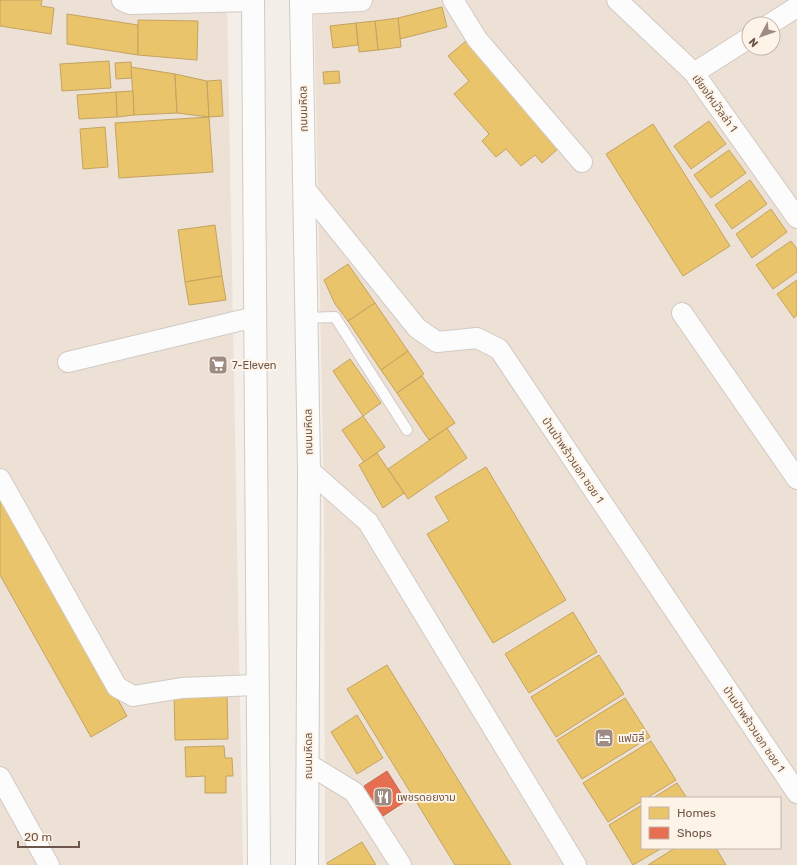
<svg xmlns="http://www.w3.org/2000/svg" width="797" height="865" viewBox="0 0 797 865" font-family="Rubik,'Noto Sans Thai',sans-serif">
<style>
.residential{fill:#ede1d5;fill-rule:evenodd}
.homes{fill:#e9c46a;stroke:#c4a361}
.shops{fill:#e76f51;stroke:#c3684f}
.lines{fill:none;stroke-linecap:round;stroke-linejoin:round}
.lane-casing{stroke:#d1cac3;stroke-width:12}
.street-casing{stroke:#d1cac3;stroke-width:22}
.secondary-casing{stroke:#d2cbc4;stroke-width:24}
.lane{stroke:#fdfcfc;stroke-width:10}
.street{stroke:#fdfcfc;stroke-width:20}
.secondary{stroke:#fdfcfc;stroke-width:22}
.labels{text-anchor:middle;stroke-width:4;stroke-linejoin:round;paint-order:stroke}
.street-label{font-size:11px;fill:#6f564b;stroke:#fdf4e7}
.poi-label{font-size:11px;fill:#6f564b;stroke:#fdf4e7;text-anchor:start}
</style>
<rect width="100%" height="100%" fill="#f4eee8"/>
<g class="residential">
<polygon points="0,0 227,0 243,865 0,865"/>
<path d="M 314,0 L 797,0 L 797,865 L 325,865 L 324,505 ZM 749,24 L 773,24 L 773,48 L 749,48 ZM 642,798 L 780,798 L 780,848 L 642,848 Z"/>
</g>
<g class="homes">
<polygon points="0,0 42,0 41,6 54,8 51,34 0,26"/>
<polygon points="442,7 447,27 400,39 398,18"/>
<polygon points="67,14 138,25 138,55 67,44"/>
<polygon points="398,18 401,47 378,50 375,21"/>
<polygon points="138,20 198,21 197,60 138,55"/>
<polygon points="375,21 378,50 359,52 356,23"/>
<polygon points="356,23 358,45 333,48 330,26"/>
<polygon points="466,41 559,148 542,163 535,155 521,166 506,149 496,157 482,141 489,134 454,94 469,81 448,56"/>
<polygon points="109,61 111,88 62,91 60,64"/>
<polygon points="131,62 132,78 116,79 115,63"/>
<polygon points="131,67 175,74 177,113 134,115"/>
<polygon points="339,71 340,83 324,84 323,72"/>
<polygon points="175,74 207,81 209,117 177,113"/>
<polygon points="221,80 223,116 209,117 207,81"/>
<polygon points="133,91 134,115 117,117 116,92"/>
<polygon points="116,92 117,117 79,119 77,95"/>
<polygon points="209,117 213,172 119,178 115,123"/>
<polygon points="709,121 726,144 691,169 674,146"/>
<polygon points="653,124 730,246 683,276 606,154"/>
<polygon points="105,127 108,167 83,169 80,129"/>
<polygon points="729,150 746,173 711,198 694,175"/>
<polygon points="750,180 767,204 732,229 715,205"/>
<polygon points="771,209 787,232 752,258 736,234"/>
<polygon points="215,225 222,276 185,282 178,230"/>
<polygon points="791,241 797,249 797,272 773,289 756,265"/>
<polygon points="348,264 375,303 348,321 335,304 324,280"/>
<polygon points="222,276 226,300 189,305 185,282"/>
<polygon points="797,280 797,315 794,318 777,294"/>
<polygon points="375,303 408,351 381,370 348,321"/>
<polygon points="408,351 424,374 397,393 381,370"/>
<polygon points="350,359 381,403 363,416 333,371"/>
<polygon points="422,376 455,423 429,440 397,393"/>
<polygon points="363,416 385,447 364,462 342,430"/>
<polygon points="447,428 467,458 408,499 388,469"/>
<polygon points="377,453 404,493 383,508 359,465"/>
<polygon points="486,467 566,600 493,643 427,534 449,521 435,497"/>
<polygon points="0,490 127,716 91,737 0,575"/>
<polygon points="573,612 597,652 529,693 505,654"/>
<polygon points="599,655 624,694 556,737 531,697"/>
<polygon points="387,665 511,865 455,865 347,689"/>
<polygon points="227,692 228,739 175,740 174,693"/>
<polygon points="625,698 650,737 582,779 557,740"/>
<polygon points="357,715 383,758 357,774 331,732"/>
<polygon points="651,741 676,780 647,798 642,798 642,801 608,822 583,783"/>
<polygon points="224,746 225,758 232,758 233,776 226,776 226,793 205,793 205,776 186,777 185,747"/>
<polygon points="677,783 687,798 653,798"/>
<polygon points="642,805 642,848 662,848 633,865 609,825"/>
<polygon points="362,842 376,865 328,865 327,863"/>
<polygon points="675,848 716,848 726,865 648,865"/>
</g>
<polygon class="shops" points="387,771 406,801 383,816 364,786"/>
<g class="lines">
<g class="lane-casing">
<polyline id="lane" points="306,318 335,317 407,430"/>
</g>
<g class="street-casing">
<g id="street">
<polyline points="453,0 477,39 582,162"/>
<polyline points="617,0 694,73 797,218"/>
<polyline points="770,24 797,7"/>
<polyline points="694,73 749,38"/>
<polyline points="305,189 417,328 437,342 477,338 499,349 797,793"/>
<polyline points="682,313 797,479"/>
<polyline points="68,362 255,317"/>
<polyline points="309,470 368,522 576,865"/>
<polyline points="0,479 117,687 133,696 182,688 258,685"/>
<polyline points="308,764 354,792 401,865"/>
<polyline points="0,777 49,865"/>
</g>
</g>
<g class="secondary-casing">
<g id="secondary">
<polyline points="123,0 130,3 253,0"/>
<polyline points="253,0 259,865"/>
<polyline points="301,0 309,470 307,865"/>
<polyline points="301,3 361,0"/>
</g>
</g>
<use href="#lane" class="lane"/>
<use href="#street" class="street"/>
<use href="#secondary" class="secondary"/>
</g>
<defs>
<g id="supermarket-square" transform="scale(1)"><rect x="-9" y="-9" width="18" height="18" rx="4" fill="#9e8b82" stroke="#fdf4e7"/><path d="M-6-5.5h2.5l.6 2H6L4.5 2H-2.5L-4.4-4H-6ZM-1.5 3.2a1.3 1.3 0 1 0 .1 0ZM3 3.2a1.3 1.3 0 1 0 .1 0Z" fill="#fff"/></g>
<g id="hotel-square" transform="scale(1)"><rect x="-9" y="-9" width="18" height="18" rx="4" fill="#9e8b82" stroke="#fdf4e7"/><path d="M-6-4.5h1.5V1H6V5H4.5V3h-9V5H-6ZM-4 0a1.8 1.8 0 1 1 3.6 0ZM.5 0V-2.5h3Q6-2.5 6 0Z" fill="#fff"/></g>
<g id="restaurant-square" transform="scale(1)"><rect x="-9" y="-9" width="18" height="18" rx="4" fill="#9e8b82" stroke="#fdf4e7"/><path d="M-5-6h1v4h1v-4h1v4h1v-4h1v5L-1.5 .5V6h-2V.5L-5-1ZM5-6V6H3V1.5H1.5Q1.5-4 5-6Z" fill="#fff"/></g>
</defs>
<g fill-rule="evenodd">
<use href="#supermarket-square" x="218" y="365"/>
<use href="#hotel-square" x="604" y="738"/>
<use href="#restaurant-square" x="383" y="797"/>
</g>
<g class="labels">
<g class="street-label">
<text transform="translate(715 103) rotate(54)" y="4">เชียงใหม่วิลล่า 1</text>
<text transform="translate(303 109) rotate(-91)" y="4">ถนนมหิดล</text>
<text transform="translate(308 432) rotate(-91)" y="4">ถนนมหิดล</text>
<text transform="translate(573 460) rotate(56)" y="4">บ้านป่าพร้าวนอก ซอย 1</text>
<text transform="translate(754 729) rotate(56)" y="4">บ้านป่าพร้าวนอก ซอย 1</text>
<text transform="translate(308 756) rotate(-90)" y="4">ถนนมหิดล</text>
</g>
<g class="poi-label">
<text x="232" y="369">7-Eleven</text>
<text x="618" y="742">แฟมิลี่</text>
<text x="397" y="801">เพชรดอยงาม</text>
</g>
</g>
<rect x="641" y="797" width="140" height="52" fill="#fdf4e7" stroke="#c4b5a9"/>
<rect x="649" y="807" width="20" height="12" fill="#e9c46a" stroke="#c4b5a9"/>
<text x="677" y="817" font-size="12" fill="#6f564b">Homes</text>
<rect x="649" y="827" width="20" height="12" fill="#e76f51" stroke="#c4b5a9"/>
<text x="677" y="837" font-size="12" fill="#6f564b">Shops</text>
<g transform="translate(761 36) rotate(229)"><circle r="19" fill="#fdf4e7" stroke="#c4b5a9"/>
<path d="M0-3L7 15L0 10L-7 15Z" fill="#9e8b82"/>
<text y="-6" font-size="11" font-weight="bold" text-anchor="middle" fill="#6f564b">N</text>
</g>
<path d="M18 841v6h61v-6" fill="none" stroke="#6f564b" stroke-width="2"/>
<text x="24" y="841" font-size="12" fill="#6f564b" stroke="#fdf4e7" stroke-width="3" paint-order="stroke">20 m</text>
</svg>
